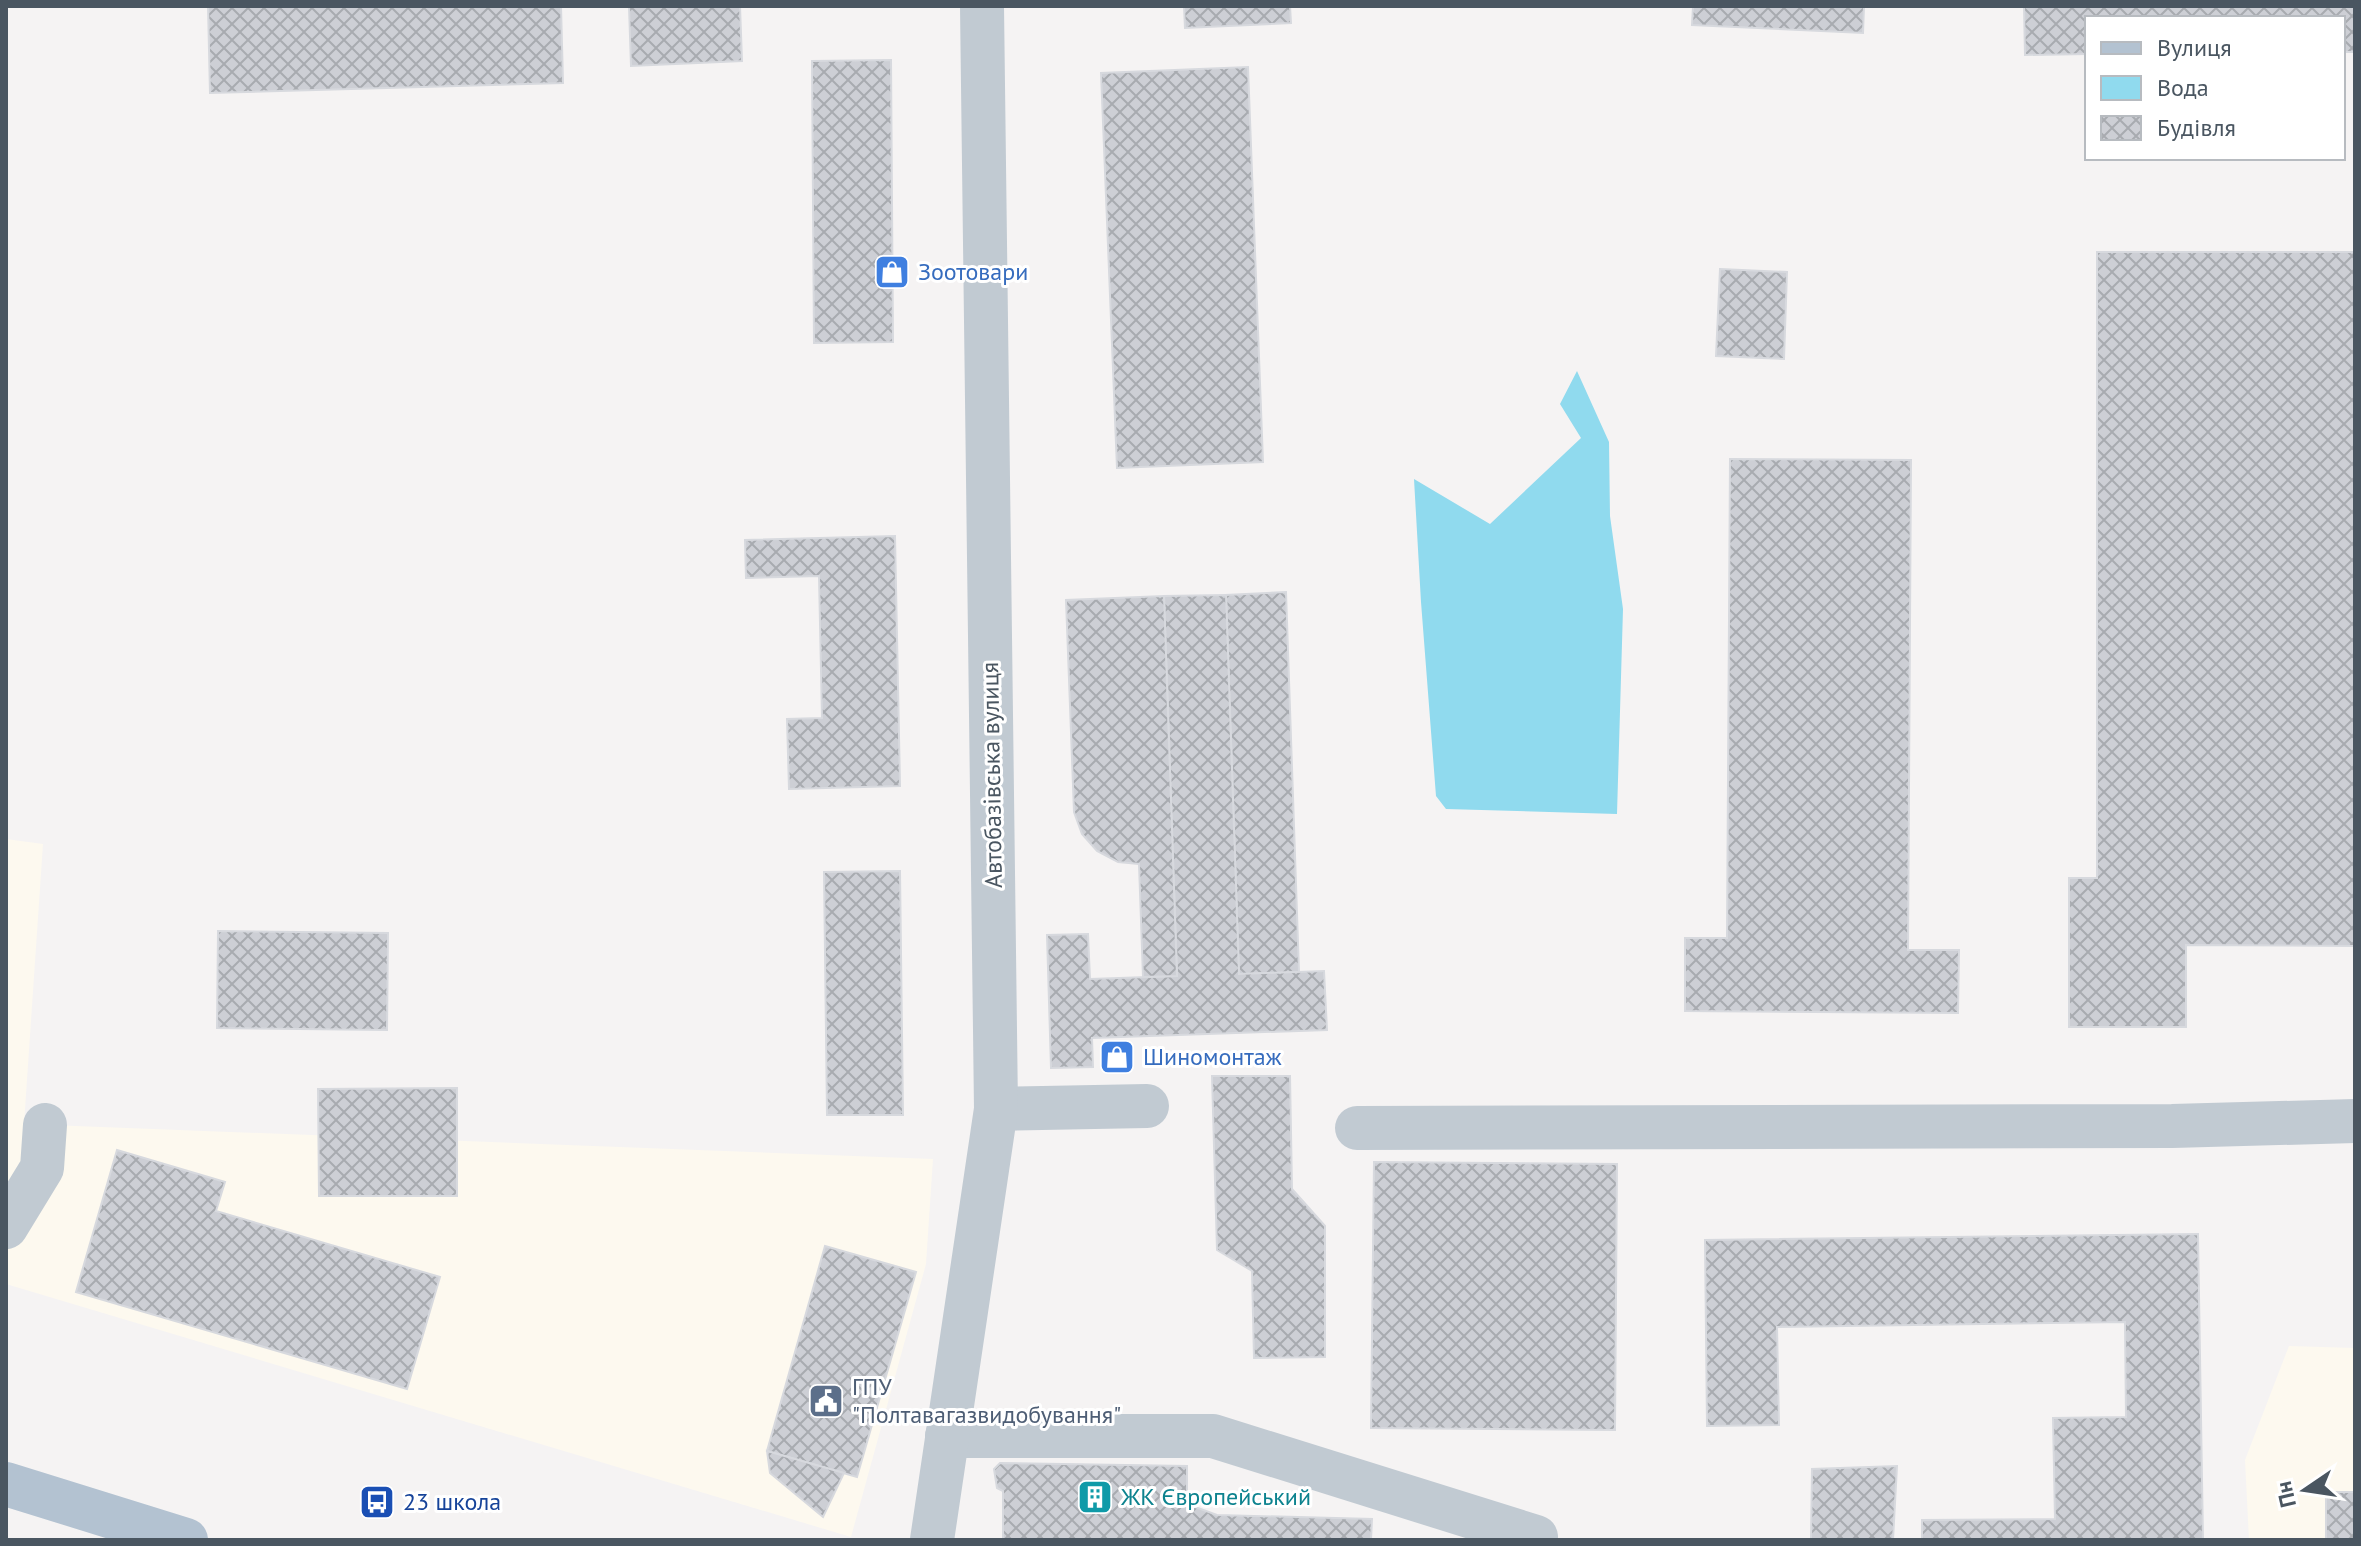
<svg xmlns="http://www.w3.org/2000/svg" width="2361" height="1546" viewBox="0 0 2361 1546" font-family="'PT Sans',sans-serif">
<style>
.commercial{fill:#fdf9ef}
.water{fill:#90daee}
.building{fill:url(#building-cross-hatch);stroke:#d7d9de;stroke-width:2}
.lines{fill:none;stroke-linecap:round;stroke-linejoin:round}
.minor{stroke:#c1cad2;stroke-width:44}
.major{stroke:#b3c2d1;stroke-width:44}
.labels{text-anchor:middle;stroke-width:6;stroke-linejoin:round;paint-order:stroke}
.shop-label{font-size:24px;fill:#366cbe;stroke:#fff;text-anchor:start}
.street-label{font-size:24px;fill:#4a5661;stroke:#fff}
.service-label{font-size:24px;fill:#4e5e75;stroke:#fff;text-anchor:start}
.culture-label{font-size:24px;fill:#0d838f;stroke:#fff;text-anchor:start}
.transit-label{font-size:24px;fill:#164399;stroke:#fff;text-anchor:start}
</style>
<defs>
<pattern id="building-cross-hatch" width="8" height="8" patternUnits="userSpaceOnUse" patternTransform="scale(2)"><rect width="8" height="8" fill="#cdcfd5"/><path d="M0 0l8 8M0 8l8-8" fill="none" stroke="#a8abb0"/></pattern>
</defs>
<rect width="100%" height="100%" fill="#f5f3f3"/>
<g class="commercial">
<polygon points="6,839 43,844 24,1124 933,1159 926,1264 851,1537 6,1284"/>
<polygon points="2289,1346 2355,1348 2355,1540 2249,1540 2245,1460"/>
</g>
<polygon class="water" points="1577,371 1609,442 1610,516 1623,609 1617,814 1446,809 1436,796 1421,602 1414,479 1490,524 1581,438 1560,404"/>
<g class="building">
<polygon points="208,6 561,6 563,83 210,93"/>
<polygon points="629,6 740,6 742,61 631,66"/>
<polygon points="1184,6 1290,6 1291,23 1185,28"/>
<polygon points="1693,6 1864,6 1863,33 1692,25"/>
<polygon points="2024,6 2355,6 2355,52 2343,52 2343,18 2087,18 2087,54 2025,55"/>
<polygon points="891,60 893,342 814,343 812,61"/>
<polygon points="1248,67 1263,462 1117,468 1101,73"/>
<polygon points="2097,252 2355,252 2355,946 2186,945 2186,1027 2069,1027 2069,878 2097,878"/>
<polygon points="1720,269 1787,272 1784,359 1716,356"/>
<polygon points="1730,459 1911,460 1908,950 1959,950 1958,1013 1685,1011 1685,938 1727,938"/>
<polygon points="895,536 900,786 789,789 787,719 822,718 819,576 746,578 745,540"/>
<polygon points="1286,592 1299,972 1239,974 1226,595"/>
<polygon points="1226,595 1239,974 1324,971 1327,1030 1092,1038 1093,1067 1051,1068 1047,935 1088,934 1090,979 1177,976 1164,596"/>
<polygon points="1164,596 1177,976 1143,977 1139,864 1118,862 1097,851 1082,834 1074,812 1066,600"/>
<polygon points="900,871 903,1115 827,1115 824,872"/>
<polygon points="218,931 388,933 387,1030 217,1028"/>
<polygon points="1212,1076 1290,1076 1292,1189 1325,1226 1325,1357 1254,1358 1252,1271 1217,1250"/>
<polygon points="457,1088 457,1196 319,1196 318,1089"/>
<polygon points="117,1150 225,1182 216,1211 440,1277 407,1389 76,1292"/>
<polygon points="1374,1162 1617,1164 1615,1430 1371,1428"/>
<polygon points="2198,1234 2203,1540 1922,1540 1922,1520 2055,1519 2053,1418 2126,1417 2125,1322 1777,1327 1779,1425 1707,1426 1705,1240"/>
<polygon points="825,1246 916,1272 857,1477 767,1451"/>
<polygon points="767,1451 844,1473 823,1517 770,1473"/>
<polygon points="1000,1463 1187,1466 1187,1504 1217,1515 1372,1519 1371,1540 1003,1540 1003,1491 997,1488 994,1469"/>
<polygon points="1897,1466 1893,1540 1811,1540 1812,1469"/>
<rect x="2326" y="1492" width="29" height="48"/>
</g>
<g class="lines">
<g class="minor">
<polyline points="996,1109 1147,1106"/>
<polyline points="1357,1128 2172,1126 2355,1121"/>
<polyline points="6,1227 42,1168 45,1125"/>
<polyline points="947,1436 1213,1436 1536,1537"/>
<polyline points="932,1540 996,1109 982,6"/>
</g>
<polyline class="major" points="6,1484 186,1540"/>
</g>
<defs>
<g id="shop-square" transform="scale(1.8)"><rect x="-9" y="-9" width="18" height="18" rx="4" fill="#3f7fe0" stroke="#fff"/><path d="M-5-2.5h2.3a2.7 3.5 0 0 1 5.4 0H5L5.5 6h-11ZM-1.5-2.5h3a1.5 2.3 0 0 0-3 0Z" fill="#fff"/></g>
<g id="civic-square" transform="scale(1.8)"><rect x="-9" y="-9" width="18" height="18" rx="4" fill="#5c6f8a" stroke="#fff"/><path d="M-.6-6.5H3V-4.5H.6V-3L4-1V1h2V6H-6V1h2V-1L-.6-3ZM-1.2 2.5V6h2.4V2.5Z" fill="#fff"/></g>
<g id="building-square" transform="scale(1.8)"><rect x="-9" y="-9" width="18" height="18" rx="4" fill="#0f9aa8" stroke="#fff"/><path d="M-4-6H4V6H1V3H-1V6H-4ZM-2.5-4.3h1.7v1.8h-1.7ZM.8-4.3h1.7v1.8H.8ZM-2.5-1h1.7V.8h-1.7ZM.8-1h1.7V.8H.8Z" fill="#fff"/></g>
<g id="bus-square" transform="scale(1.8)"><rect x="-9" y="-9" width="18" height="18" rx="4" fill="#1a4fb4" stroke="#fff"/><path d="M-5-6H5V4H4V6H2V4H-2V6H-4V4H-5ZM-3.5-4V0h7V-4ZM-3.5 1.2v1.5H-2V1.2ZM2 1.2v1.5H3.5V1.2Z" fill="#fff"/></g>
</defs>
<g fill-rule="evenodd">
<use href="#shop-square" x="892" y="272"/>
<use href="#shop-square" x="1117" y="1057"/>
<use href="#civic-square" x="826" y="1401"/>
<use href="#building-square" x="1095" y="1497"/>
<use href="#bus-square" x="377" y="1502"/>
</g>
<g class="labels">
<g class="shop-label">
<text x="918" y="280">Зоотовари</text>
<text x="1143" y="1065">Шиномонтаж</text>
</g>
<g class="street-label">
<text transform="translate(992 775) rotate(-91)" y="8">Автобазівська вулиця</text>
</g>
<g class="service-label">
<text x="852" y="1395">ГПУ<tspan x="852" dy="28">"Полтавагазвидобування"</tspan></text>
</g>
<g class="culture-label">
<text x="1121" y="1505">ЖК Європейський</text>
</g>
<g class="transit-label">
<text x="403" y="1510">23 школа</text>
</g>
</g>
<rect width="2361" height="1546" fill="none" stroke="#4a5661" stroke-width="16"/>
<rect x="2085" y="16" width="260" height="144" fill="#ffffff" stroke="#b7bbc0" stroke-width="2"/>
<rect x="2101" y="42" width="40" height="12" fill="#b3c2d1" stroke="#b7bbc0" stroke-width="2"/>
<text x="2157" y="56" font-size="24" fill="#4a5661">Вулиця</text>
<rect x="2101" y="76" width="40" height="24" fill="#90daee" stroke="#b7bbc0" stroke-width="2"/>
<text x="2157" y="96" font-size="24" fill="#4a5661">Вода</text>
<rect x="2101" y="116" width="40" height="24" fill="url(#building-cross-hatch)" stroke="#b7bbc0" stroke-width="2"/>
<text x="2157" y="136" font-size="24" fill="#4a5661">Будівля</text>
<g transform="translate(2305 1490) rotate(257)" stroke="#ffffff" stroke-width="6" paint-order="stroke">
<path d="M0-6L14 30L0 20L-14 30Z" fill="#4a5661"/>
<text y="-12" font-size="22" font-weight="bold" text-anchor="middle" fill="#4a5661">Пн</text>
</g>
</svg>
